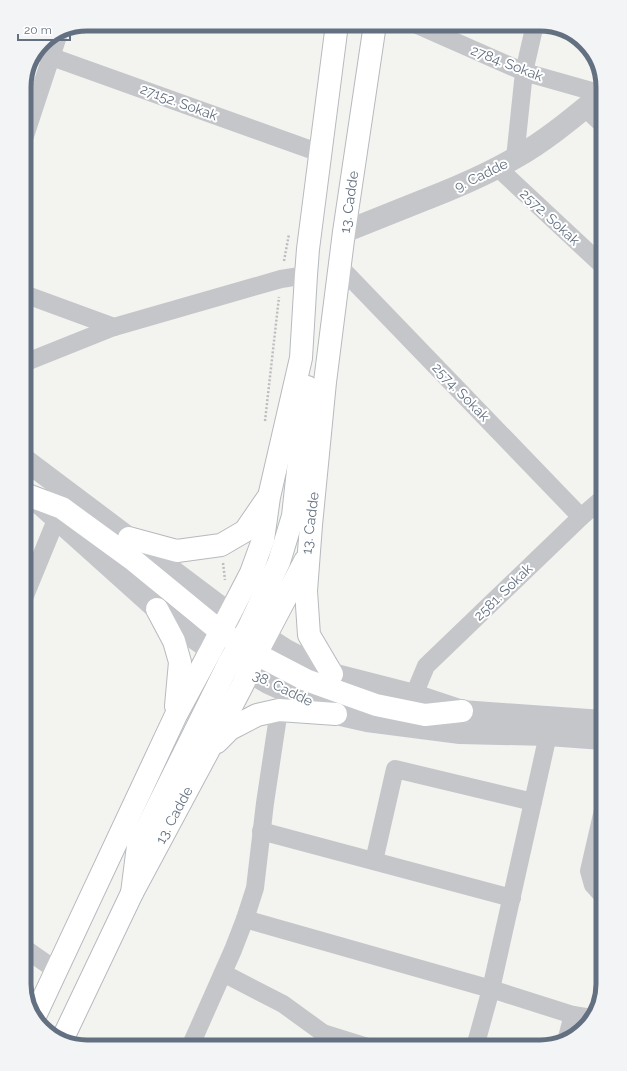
<svg xmlns="http://www.w3.org/2000/svg" width="627" height="1071" viewBox="0 0 627 1071" font-family="Raleway,sans-serif">
<style>
.lines{fill:none;stroke-linecap:round;stroke-linejoin:round}
.secondary-casing{stroke:#b6b9be;stroke-width:24}
.path{stroke:#bbbdbf;stroke-width:2.5;stroke-dasharray:2 2;stroke-linecap:butt}
.minor{stroke:#c4c6ca;stroke-width:18}
.tertiary{stroke:#c4c6ca;stroke-width:22}
.secondary{stroke:#fff;stroke-width:22}
.labels{text-anchor:middle;stroke-width:4;stroke-linejoin:round;paint-order:stroke}
.street-label{font-size:14px;fill:#637081;stroke:#fff}
.rim{fill:none;stroke:#637081;stroke-width:5}
</style>
<rect width="100%" height="100%" fill="#f3f4f0"/>
<g class="lines">
<g class="secondary-casing">
<g id="secondary">
<polyline points="30,496 62,508 132,559 221,632 256,654 306,680 376,705 425,715 462,711"/>
<polyline points="129,538 177,551 221,545 245,531 267,499"/>
<polyline points="157,609 174,641 180,662 176,706"/>
<polyline points="332,674 309,635 306,591 311,525 325,382 344,232 375,24"/>
<polyline points="217,742 230,729 257,715 279,710 336,714"/>
<polyline points="132,893 138,846 230,661 249,627 279,562 293,516 307,387"/>
<polyline points="35,1016 176,715 211,650 251,573 263,540 269,497 301,358 306,275 308,249 337,24"/>
<polyline points="62,1040 132,893 207,753 243,684 256,654 305,561"/>
</g>
</g>
<g class="path">
<polyline points="284,261 289,234"/>
<polyline points="265,421 279,297"/>
<polyline points="223,563 225,580"/>
</g>
<g class="minor">
<polyline points="415,24 524,72 602,94"/>
<polyline points="38,52 320,153"/>
<polyline points="585,108 603,125"/>
<polyline points="24,139 58,36"/>
<polyline points="515,158 524,72 535,24"/>
<polyline points="498,168 603,266"/>
<polyline points="340,267 581,517"/>
<polyline points="24,294 114,327"/>
<polyline points="24,363 114,327 281,279 306,275"/>
<polyline points="24,598 56,520"/>
<polyline points="414,695 426,666 581,517 603,498"/>
<polyline points="261,831 512,898"/>
<polyline points="374,861 395,769 533,802"/>
<polyline points="603,896 593,885 589,871 603,810"/>
<polyline points="245,919 491,989 573,1015 592,1018"/>
<polyline points="24,948 57,971"/>
<polyline points="223,973 283,1004 323,1033 332,1047"/>
<polyline points="323,1033 368,1047"/>
<polyline points="566,1041 573,1015"/>
<polyline points="190,1047 233,950 245,919 255,888 265,803 279,710"/>
<polyline points="475,1047 491,989 548,735"/>
</g>
<g class="tertiary">
<path d="M 344,232 C 371,221 397,211 424,200 C 455,188 486,175 515,158 C 547,140 575,116 603,93"/>
<polyline points="24,459 230,614 286,650 332,674 414,695 462,711 603,721"/>
<polyline points="30,495 157,609 187,633 211,650 268,683 336,714 367,721 460,733 548,735 603,739"/>
</g>
<use href="#secondary" class="secondary"/>
</g>
<g class="labels">
<g class="street-label">
<text transform="translate(507 63) rotate(21)" y="5">2784. Sokak</text>
<text transform="translate(179 102) rotate(20)" y="5">27152. Sokak</text>
<text transform="translate(481 175) rotate(-26)" y="5">9. Cadde</text>
<text transform="translate(349 202) rotate(-82)" y="5">13. Cadde</text>
<text transform="translate(550 217) rotate(43)" y="5">2572. Sokak</text>
<text transform="translate(461 392) rotate(46)" y="5">2574. Sokak</text>
<text transform="translate(310 523) rotate(-83)" y="5">13. Cadde</text>
<text transform="translate(503 592) rotate(-44)" y="5">2581. Sokak</text>
<text transform="translate(283 688) rotate(26)" y="5">38. Cadde</text>
<text transform="translate(174 815) rotate(-62)" y="5">13. Cadde</text>
</g>
</g>
<path d="M0 0H627V1071H0ZM87 31H540A56 56 0 0 1 596 87V984A56 56 0 0 1 540 1040H87A56 56 0 0 1 31 984V87A56 56 0 0 1 87 31Z" fill="#f3f4f5" fill-rule="evenodd"/>
<path class="rim" d="M87 31H540A56 56 0 0 1 596 87V984A56 56 0 0 1 540 1040H87A56 56 0 0 1 31 984V87A56 56 0 0 1 87 31Z"/>
<path d="M18 34v6h52v-6" fill="none" stroke="#637081" stroke-width="2"/>
<text x="24" y="34" font-size="12" fill="#637081" stroke="#ffffff" stroke-width="3" paint-order="stroke">20 m</text>
</svg>
